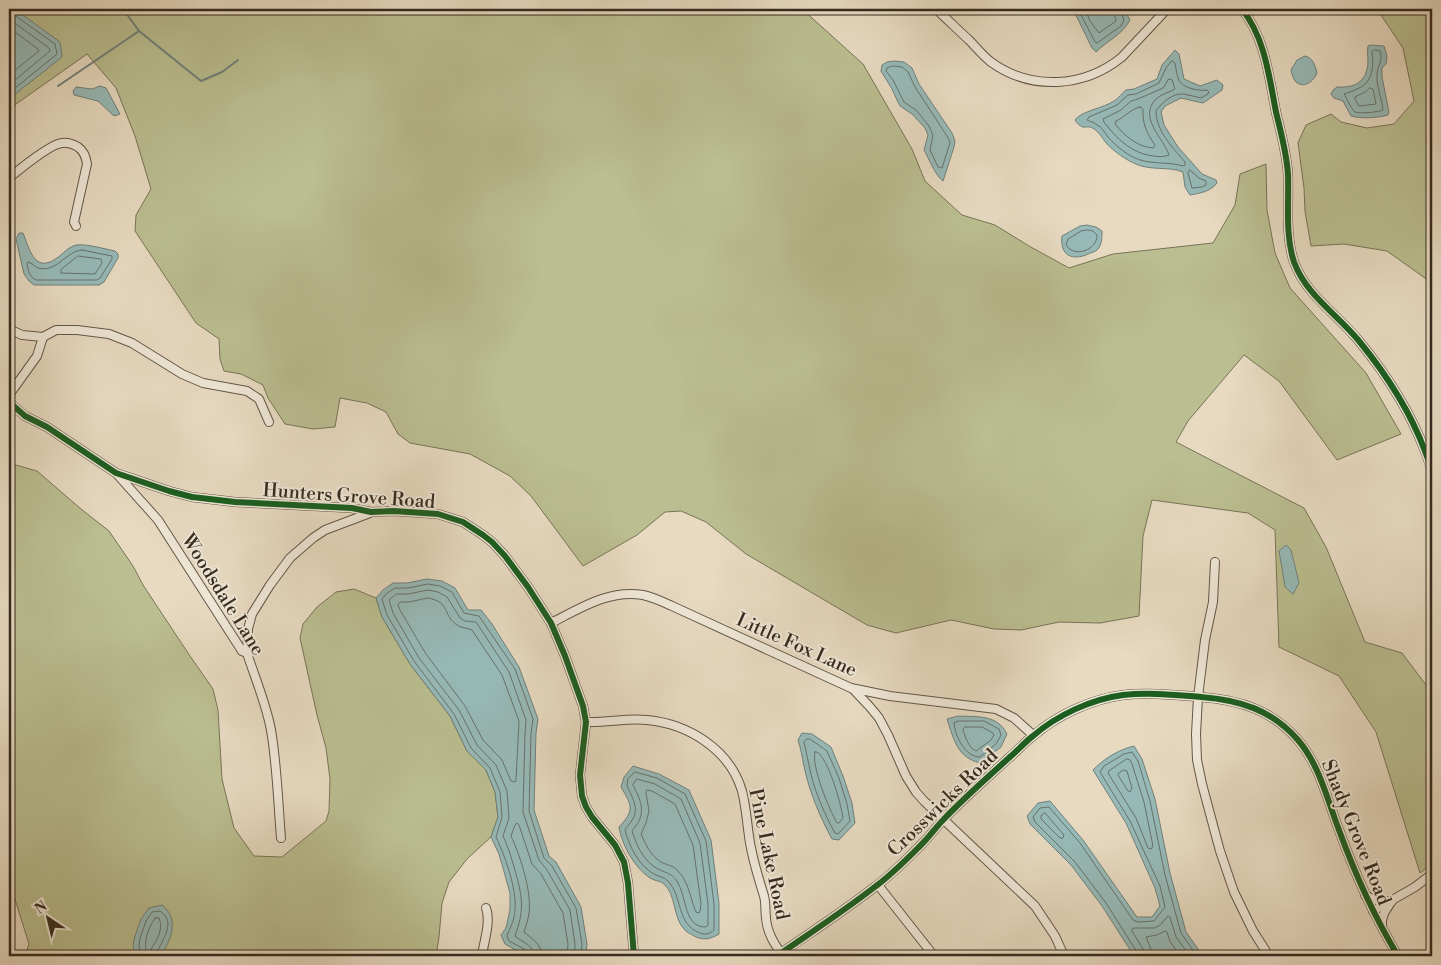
<svg xmlns="http://www.w3.org/2000/svg" width="1441" height="965" viewBox="0 0 1441 965" font-family="'Libre Bodoni',serif">
<style>
.green{fill:#babe90;stroke:#787458}
.water{fill:#97bab8;stroke:#70817b}
.lines{fill:none;stroke-linecap:round;stroke-linejoin:round}
.shore{stroke:#66726c;stroke-width:1}
.stream{stroke:#70817b;stroke-width:2}
.minor-casing{stroke:#625748;stroke-width:10}
.minor{stroke:#efe7d7;stroke-width:8}
.cycleway-casing{stroke:#efe7d7;stroke-width:9}
.cycleway{stroke:#1b5e20;stroke-width:6}
.labels{text-anchor:middle;stroke-width:4;stroke-linejoin:round;paint-order:stroke}
.street-label{font-size:19px;fill:#362b1f;stroke:#efe7d7}
</style>
<rect width="100%" height="100%" fill="#e7dac1"/>
<filter id="stains"><feTurbulence type="fractalNoise" baseFrequency=".004" numOctaves="4"/><feColorMatrix values="0 0 0 0 .2 0 0 0 0 .09 0 0 0 0 .02 0 0 0 .5 -.17"/></filter>
<radialGradient id="worn" r=".72"><stop offset=".6" stop-color="#630" stop-opacity="0"/><stop offset="1" stop-color="#630" stop-opacity=".3"/></radialGradient>
<g class="green">
<polygon points="9,9 802,9 863,64 912,149 925,181 962,215 995,225 1029,246 1069,268 1113,254 1213,243 1235,205 1240,174 1266,164 1267,210 1275,253 1290,288 1366,373 1401,434 1337,460 1279,381 1244,355 1188,421 1176,442 1304,508 1326,547 1365,642 1402,653 1432,693 1432,864 1420,873 1376,732 1339,676 1279,647 1275,530 1248,513 1152,500 1143,536 1139,616 1100,623 1059,622 1021,630 994,629 951,620 896,633 867,625 746,554 706,522 681,511 665,512 637,535 583,566 531,496 510,476 470,454 410,443 398,434 386,412 367,403 340,398 335,427 313,429 285,424 268,398 263,385 241,374 224,371 220,359 219,339 196,323 135,231 136,215 151,189 135,136 116,88 87,54 9,109"/>
<polygon points="1377,9 1432,9 1432,283 1387,251 1344,244 1311,246 1305,211 1304,188 1298,143 1306,125 1331,114 1341,122 1367,128 1394,124 1414,101 1403,48"/>
<polygon points="9,463 37,471 81,509 109,531 133,566 143,585 190,656 213,689 218,710 222,779 234,828 254,856 282,857 326,821 329,811 330,779 326,748 317,715 300,638 303,624 317,607 336,592 354,589 376,598 382,617 410,664 450,716 467,751 486,770 495,792 498,817 491,837 467,859 449,882 442,903 439,937 436,956 25,956 29,944 9,880"/>
</g>
<g class="water">
<path d="M 1073,9 L 1124,9 L 1130,20 C 1122,35 1108,40 1096,52 L 1092,48 Z"/>
<polygon points="16,10 60,42 62,57 9,99 9,14"/>
<path d="M 1371,45 L 1384,46 L 1387,56 L 1386,64 L 1382,68 L 1382,77 L 1389,112 L 1388,115 C 1377,118 1362,119 1351,116 L 1343,101 L 1334,98 L 1331,94 L 1333,90 L 1337,87 C 1355,88 1367,82 1368,62 C 1368,57 1367,52 1368,46 Z"/>
<path d="M 1175,50 L 1179,54 L 1184,79 L 1200,86 L 1217,80 L 1223,85 L 1222,90 L 1203,103 L 1181,98 L 1165,106 L 1161,112 L 1164,125 L 1178,147 L 1202,174 L 1216,180 L 1217,183 C 1210,192 1200,193 1190,195 L 1185,187 L 1183,172 C 1168,166 1151,171 1136,164 C 1126,160 1115,152 1107,144 C 1103,139 1099,132 1094,129 C 1086,123 1084,133 1075,120 C 1081,111 1104,108 1114,101 C 1119,98 1122,93 1126,90 L 1134,89 L 1157,79 L 1162,65 Z"/>
<path d="M 1305,56 C 1313,58 1315,65 1317,73 C 1314,81 1304,89 1296,82 C 1293,79 1292,74 1291,70 L 1297,60 Z"/>
<path d="M 894,61 L 904,62 L 912,68 L 919,84 L 952,133 L 955,141 L 954,147 L 943,181 C 934,174 930,160 924,150 L 928,135 L 925,128 L 912,114 L 900,106 L 897,100 L 892,89 L 881,71 L 882,65 L 887,62 Z"/>
<polygon points="100,86 106,88 120,114 114,116 98,101 74,95 73,91 76,87 92,89"/>
<path d="M 1087,225 L 1096,227 L 1102,231 C 1102,238 1102,245 1097,250 C 1095,252 1089,253 1086,255 C 1069,261 1060,253 1062,236 L 1080,226 Z"/>
<path d="M 19,233 L 23,233 C 29,248 34,272 54,260 C 61,256 66,249 73,246 C 82,242 104,249 115,251 L 118,254 L 118,258 L 104,282 L 99,285 L 34,285 L 29,281 L 24,274 L 16,239 Z"/>
<polygon points="1286,545 1291,550 1299,583 1293,594 1285,587 1279,551"/>
<polygon points="427,579 442,581 455,588 468,610 481,610 492,624 519,667 538,719 536,733 534,810 549,856 556,862 581,907 587,944 586,956 526,956 505,944 501,935 506,928 510,910 510,893 499,854 491,837 498,817 495,792 486,770 467,751 450,716 410,664 382,617 376,598 383,590 393,583 407,583"/>
<path d="M 958,716 C 977,717 997,714 1007,734 L 1001,747 L 980,763 C 957,757 954,740 947,719 Z"/>
<path d="M 802,733 L 812,734 L 831,747 L 843,776 L 852,803 L 855,823 L 839,840 L 832,839 C 820,817 809,791 804,766 C 802,757 801,749 798,740 Z"/>
<path d="M 1134,746 L 1142,759 L 1155,799 L 1170,873 L 1186,932 L 1203,956 L 1134,956 L 1102,906 L 1071,865 L 1030,824 L 1027,816 L 1038,803 L 1050,801 L 1083,840 L 1137,917 L 1152,917 L 1160,906 L 1155,888 L 1126,823 L 1093,770 C 1105,758 1118,750 1134,746 Z"/>
<path d="M 633,766 L 659,774 L 689,790 L 711,840 L 719,903 L 719,934 C 711,939 703,941 694,936 C 691,934 686,932 684,929 C 673,918 676,894 664,884 C 661,881 655,881 650,878 C 635,868 622,846 619,827 C 635,810 632,806 621,787 L 624,777 Z"/>
<path d="M 162,905 C 180,919 171,941 160,956 L 135,956 L 133,945 L 135,936 L 141,919 L 149,908 Z"/>
</g>
<g class="lines">
<g class="shore">
<polyline points="1078,9 1095,42 1097,43 1121,26 1124,20 1120,9"/>
<polyline points="1085,9 1090,21 1099,33 1116,21 1113,9"/>
<polyline points="9,18 17,17 55,44 57,54 9,93"/>
<polyline points="9,24 16,24 49,48 50,51 9,85"/>
<polyline points="9,32 15,32 38,49 39,51 9,75"/>
<path d="M 1374,50 L 1380,51 C 1384,62 1376,66 1377,78 C 1377,88 1382,99 1383,110 C 1380,112 1359,114 1355,112 C 1352,110 1346,97 1344,94 C 1349,92 1354,91 1359,88 C 1373,82 1374,65 1372,52 Z"/>
<path d="M 1172,61 L 1175,63 C 1176,68 1177,78 1180,82 C 1186,89 1199,91 1207,90 L 1209,92 L 1208,94 L 1201,98 C 1195,97 1190,95 1184,94 C 1173,93 1162,102 1156,111 C 1156,131 1173,148 1185,162 L 1185,165 L 1183,166 C 1170,162 1157,164 1144,161 C 1130,158 1117,147 1108,137 C 1105,133 1102,127 1097,125 C 1094,122 1090,122 1087,120 L 1089,117 L 1117,105 L 1128,95 L 1136,94 L 1159,83 L 1166,68 Z"/>
<polygon points="894,66 902,67 908,72 915,87 947,136 950,142 949,146 942,168 938,167 930,150 933,135 929,126 916,110 904,102 893,80 886,71 887,68"/>
<path d="M 1169,79 L 1172,80 L 1175,89 C 1170,92 1162,94 1157,98 C 1137,117 1163,137 1169,155 C 1164,157 1159,157 1154,156 C 1132,154 1116,138 1104,122 L 1103,119 L 1121,110 L 1131,101 L 1138,99 L 1163,88 Z"/>
<polygon points="1370,88 1373,89 1376,104 1359,106 1355,99 1355,97 1365,92"/>
<path d="M 1140,107 L 1143,109 C 1142,123 1147,134 1155,145 L 1153,148 C 1137,147 1124,135 1115,124 L 1116,121 C 1125,117 1131,109 1140,107 Z"/>
<polygon points="1190,170 1199,178 1206,181 1206,185 1202,187 1192,188 1188,173"/>
<path d="M 1088,230 L 1093,231 L 1097,235 C 1098,249 1075,259 1066,245 L 1068,239 L 1081,231 Z"/>
<path d="M 82,250 L 112,256 L 112,259 L 100,278 L 97,280 L 36,280 C 30,277 28,271 27,264 L 28,262 C 32,263 34,266 38,268 C 57,273 66,251 82,250 Z"/>
<polygon points="78,256 101,259 102,263 95,274 61,273 61,270"/>
<path d="M 428,598 C 451,602 442,615 457,625 C 461,628 467,628 472,630 L 502,675 L 519,721 L 516,780 L 515,782 L 511,781 L 502,760 L 483,740 L 465,706 L 426,654 L 400,610 L 398,605 L 400,602 L 409,602 Z"/>
<path d="M 959,721 L 984,721 L 999,729 L 1001,735 L 996,744 L 980,757 C 965,757 955,736 954,723 Z"/>
<path d="M 965,727 L 982,727 L 993,733 L 994,735 L 991,740 L 976,751 C 968,747 966,738 963,730 Z"/>
<path d="M 807,739 L 810,739 L 827,751 L 839,778 L 847,804 L 850,821 L 838,834 L 835,833 C 824,813 813,788 809,765 C 807,757 806,750 804,742 Z"/>
<path d="M 815,752 L 817,752 C 829,760 841,804 843,818 L 839,823 L 837,823 C 829,809 811,766 815,752 Z"/>
<polygon points="1127,759 1130,760 1132,764 1144,802 1153,846 1151,849 1148,848 1136,818 1108,773 1109,771"/>
<polygon points="1124,770 1127,771 1132,788 1130,792 1128,791 1118,775 1119,773"/>
<path d="M 635,772 L 657,778 L 685,794 L 706,841 L 714,904 L 714,930 C 710,934 705,935 700,933 C 676,924 683,897 668,881 C 665,877 659,877 654,874 C 639,866 629,846 625,830 C 627,826 630,824 632,820 C 640,809 632,797 627,786 L 628,779 Z"/>
<path d="M 637,779 L 655,784 L 681,799 L 700,843 L 708,904 L 708,925 L 706,927 C 685,928 686,898 679,885 C 673,873 668,874 658,869 C 643,861 637,846 632,831 C 634,828 637,825 639,821 C 645,808 639,797 633,785 Z"/>
<path d="M 647,790 L 652,791 L 675,804 L 693,845 L 701,904 L 700,911 L 699,913 L 696,912 L 695,910 C 690,896 688,881 678,871 C 673,865 666,865 661,862 C 650,855 646,845 641,834 L 646,823 L 649,811 L 646,793 Z"/>
<polygon points="1045,813 1064,835 1063,838 1060,838 1041,819 1041,816"/>
<path d="M 155,918 L 159,918 C 164,930 156,941 150,951 L 148,952 L 146,950 C 144,940 149,927 155,918 Z"/>
<path d="M 140,956 L 139,945 L 140,938 L 146,921 L 152,912 L 160,911 C 179,923 158,944 156,956"/>
<path d="M 528,956 L 526,950 L 509,941 L 507,936 C 510,928 515,919 515,910 C 517,889 505,856 496,837 L 502,817 L 500,792 L 490,768 L 471,748 L 454,714 L 414,661 L 387,615 L 382,599 L 387,593 L 395,588 L 408,588 L 428,584 L 440,586 L 452,592 L 464,613 L 479,616 L 515,669 L 533,719 L 531,733 L 529,811 L 544,858 L 552,866 L 576,908 L 582,944 L 581,956"/>
<path d="M 534,956 C 533,944 523,943 515,936 C 524,911 523,899 516,874 C 512,860 509,849 503,836 L 509,818 L 507,791 L 496,765 L 477,745 L 459,710 L 419,658 L 393,613 L 389,600 L 396,594 L 408,594 L 428,590 L 438,592 L 447,597 L 460,618 L 465,621 L 476,622 L 509,672 L 526,720 L 525,733 L 523,812 L 539,860 L 547,870 L 570,910 L 575,944 L 575,956"/>
<path d="M 542,956 C 541,943 533,940 524,932 C 526,926 528,920 529,913 C 532,892 520,855 511,836 L 515,825 L 517,823 L 519,825 L 532,864 L 541,874 L 563,913 L 568,944 L 567,956"/>
<polyline points="1138,956 1137,952 1106,903 1075,862 1035,822 1033,817 1040,808 1049,807 1080,843 1133,920 1138,922 1154,921 1165,907 1160,886 1130,821 1100,772 1104,766 1124,754 1132,752 1138,761 1150,801 1165,875 1181,933 1197,956"/>
<polyline points="1144,956 1143,949 1132,931 1132,929 1134,928 1155,928 1160,925 1168,916 1170,917 1176,937 1190,956"/>
<polyline points="1152,956 1151,949 1146,937 1157,935 1165,931 1167,932 1170,941 1180,956"/>
</g>
<g class="stream">
<polyline points="123,9 139,31 201,81 222,72 238,60"/>
<polyline points="58,86 139,31"/>
</g>
<g class="minor-casing">
<g id="minor">
<path d="M 936,9 C 947,19 958,30 969,40 C 976,47 983,56 991,62 C 1031,91 1084,88 1122,57 L 1167,9"/>
<path d="M 1242,9 C 1265,38 1269,76 1276,112 C 1281,133 1287,154 1288,175 C 1289,203 1285,235 1294,262 C 1306,295 1338,315 1359,341 C 1386,374 1410,411 1425,451 C 1427,457 1430,463 1431,469 C 1432,475 1430,478 1432,484"/>
<path d="M 9,178 C 20,169 50,144 62,143 C 68,142 73,144 78,147 C 84,151 86,157 87,164 L 74,222 L 76,226"/>
<polyline points="9,329 22,335 43,337 37,356 9,395"/>
<polyline points="43,337 56,330 77,330 109,334 132,343 182,374 203,383 247,391 259,399 269,422"/>
<polyline points="9,402 25,416 47,427 116,473 169,491 192,497 235,502 352,508 371,512 394,511 438,514 463,522 483,535 492,542 505,556 528,587 551,623 565,656 583,706 586,722 580,775 582,796 586,807 592,817 615,845 624,862 628,883 634,956"/>
<path d="M 116,473 L 158,520 L 242,651 L 247,653 C 255,678 266,703 271,730 C 277,765 278,802 281,838"/>
<polyline points="1215,562 1213,602 1205,640 1198,697 1196,734 1197,760 1202,784 1220,851 1234,892 1253,931 1269,956"/>
<path d="M 551,623 C 579,609 609,589 643,595 C 653,597 663,602 672,606 L 851,688 L 890,696 L 996,709 L 1014,718 L 1033,735"/>
<polyline points="247,653 248,629 252,614 270,585 290,558 313,538 325,530 370,513"/>
<polyline points="853,689 870,707 879,718 888,735 906,776 916,792 924,801 962,837 1035,906 1055,936 1064,956"/>
<path d="M 586,722 C 606,723 627,718 647,720 C 689,724 730,750 742,791 C 747,810 747,829 751,848 C 754,864 759,880 764,896 C 766,903 765,911 766,918 C 767,933 775,945 783,956"/>
<polyline points="878,885 934,956"/>
<path d="M 1365,895 C 1373,899 1379,902 1388,901"/>
<polyline points="1373,911 1415,887 1432,874"/>
<path d="M 1382,927 C 1381,916 1385,911 1392,901"/>
<path d="M 482,956 C 484,940 491,923 486,908"/>
<path d="M 777,956 C 810,933 844,911 876,886 C 891,875 905,861 918,848 C 928,839 935,828 944,819 C 965,797 988,777 1011,756 C 1018,750 1025,742 1033,736 C 1057,715 1092,699 1123,695 C 1150,692 1175,695 1201,697 C 1240,700 1272,710 1298,740 C 1320,766 1327,799 1339,830 C 1355,874 1374,916 1398,956"/>
</g>
</g>
<use href="#minor" class="minor"/>
<g class="cycleway-casing">
<g id="cycleway">
<path d="M 1242,9 C 1265,38 1269,76 1276,112 C 1281,133 1287,154 1288,175 C 1289,203 1285,235 1294,262 C 1306,295 1338,315 1359,341 C 1386,374 1410,411 1425,451 C 1427,457 1430,463 1431,469 C 1432,475 1430,478 1432,484"/>
<polyline points="9,402 25,416 47,427 116,473 169,491 192,497 235,502 352,508 371,512 394,511 438,514 463,522 483,535 492,542 505,556 528,587 551,623 565,656 583,706 586,722 580,775 582,796 586,807 592,817 615,845 624,862 628,883 634,956"/>
<path d="M 777,956 C 810,933 844,911 876,886 C 891,875 905,861 918,848 C 928,839 935,828 944,819 C 965,797 988,777 1011,756 C 1018,750 1025,742 1033,736 C 1057,715 1092,699 1123,695 C 1150,692 1175,695 1201,697 C 1240,700 1272,710 1298,740 C 1320,766 1327,799 1339,830 C 1355,874 1374,916 1398,956"/>
</g>
</g>
<use href="#cycleway" class="cycleway"/>
</g>
<g class="labels">
<g class="street-label">
<text transform="translate(349 495) rotate(4)" y="7">Hunters Grove Road</text>
<text transform="translate(224 594) rotate(58)" y="7">Woodsdale Lane</text>
<text transform="translate(797 644) rotate(24)" y="7">Little Fox Lane</text>
<text transform="translate(942 802) rotate(-44)" y="7">Crosswicks Road</text>
<text transform="translate(1357 832) rotate(68)" y="7">Shady Grove Road</text>
<text transform="translate(770 854) rotate(78)" y="7">Pine Lake Road</text>
</g>
</g>
<rect width="1441" height="965" fill="none" stroke="#e7dac1" stroke-width="30"/>
<rect x="10" y="10" width="1421" height="945" fill="none" stroke="#362b1f" stroke-width="2.5"/>
<rect x="15" y="15" width="1411" height="935" fill="none" stroke="#362b1f"/>
<g transform="translate(48 918) rotate(325)" stroke="#efe7d7" stroke-width="4" paint-order="stroke">
<path d="M0-4L9 19L0 12L-9 19Z" fill="#362b1f"/>
<text y="-8" font-size="14" font-weight="bold" text-anchor="middle" fill="#362b1f">N</text>
</g>
<rect width="100%" height="100%" filter="url(#stains)"/>
<rect width="100%" height="100%" fill="url(#worn)"/>
</svg>
